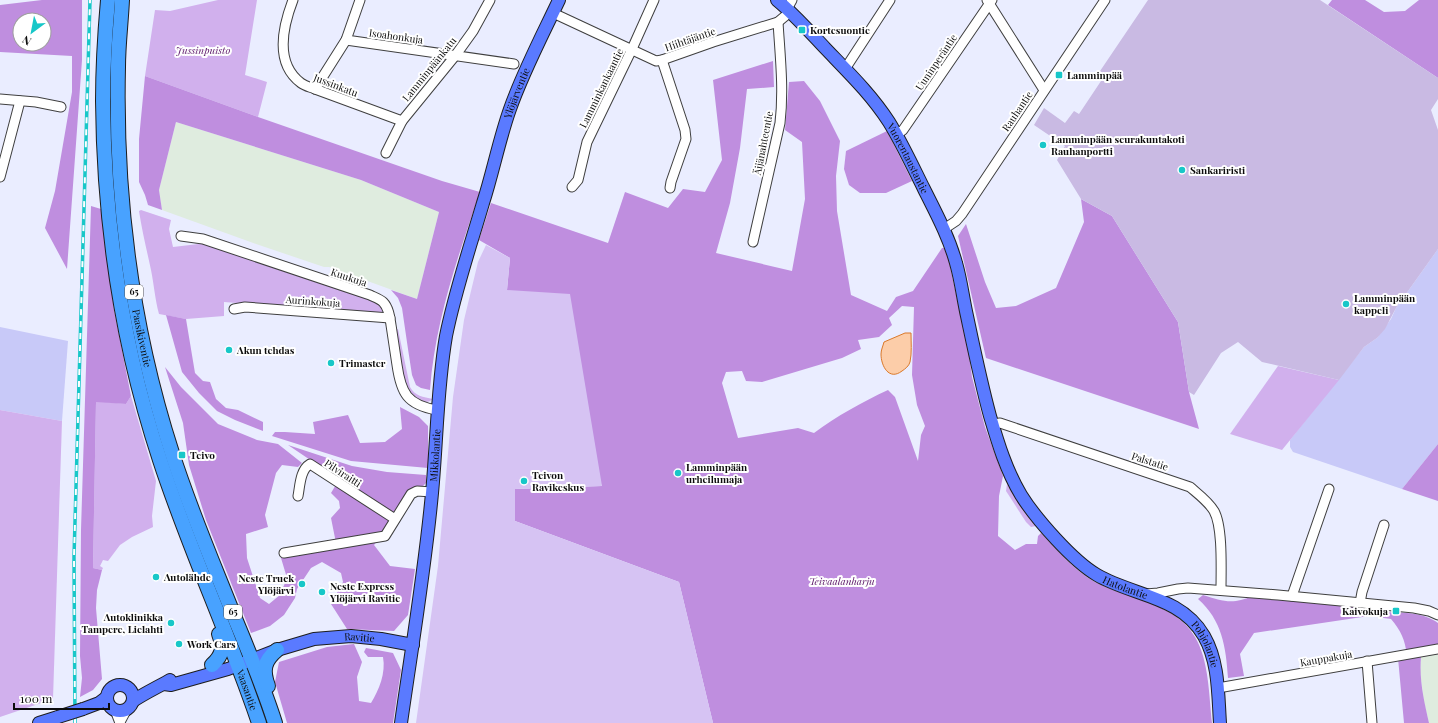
<svg xmlns="http://www.w3.org/2000/svg" width="1438" height="723" viewBox="0 0 1438 723" font-family="'Playfair Display',serif">
<style>
.industrial{fill:#dfecdf}
.farmland{fill:#c8c9f8}
.green{fill:#d1b0ed}
.forest{fill:#bf8edf;fill-rule:evenodd}
.cemetery{fill:#c9bae3}
.pitch{fill:#d6c3f3}
.water{fill:#fccda9;stroke:#da792a}
.lines{fill:none;stroke-linecap:round;stroke-linejoin:round}
.minor-casing{stroke:#3f3f3f;stroke-width:11}
.major-casing{stroke:#1d1d1d;stroke-width:14}
.highway-casing{stroke:#1d1d1d;stroke-width:16}
.minor{stroke:#fff;stroke-width:9}
.major{stroke:#5a7aff;stroke-width:12}
.highway{stroke:#48a2ff;stroke-width:14}
.rail-casing{stroke:#17c7c8;stroke-width:3.5}
.rail{stroke:#fff;stroke-width:2;stroke-dasharray:6;stroke-linecap:butt}
.major-bridge-casing{stroke:#1d1d1d;stroke-width:14;stroke-linecap:butt}
.major-bridge{stroke:#5a7aff;stroke-width:12}
.poi-dot{fill:#17c7c8;stroke:#fff;stroke-width:1.5}
.labels{text-anchor:middle;stroke-width:4;stroke-linejoin:round;paint-order:stroke}
.shield{fill:#fff;stroke:#555;stroke-width:1}
.shield-label{font-size:9px;font-weight:bold;fill:#0c0c0c}
.poi-label{font-size:10px;font-weight:bold;fill:#0c0c0c;stroke:#fff;text-anchor:start}
.street-label{font-size:10px;fill:#0c0c0c;stroke:#fff}
.park-label{font-size:10px;font-style:italic;fill:#5c1769;stroke:#fff}
</style>
<rect width="100%" height="100%" fill="#eaedff"/>
<g class="industrial">
<polygon points="176,122 361,180 439,212 417,299 329,267 324,267 259,245 162,210 159,190"/>
<polygon points="1438,654 1438,723 1429,723 1424,702 1420,672 1421,657"/>
</g>
<g class="farmland">
<polygon points="1438,249 1438,444 1402,489 1293,452 1290,447 1290,440 1364,347 1377,338 1391,319 1396,308"/>
<polygon points="0,327 68,341 62,421 0,410"/>
</g>
<g class="green">
<polygon points="218,0 257,0 245,75 267,82 258,117 145,76 155,10 170,11"/>
<path d="M 141,210 L 171,220 L 169,229 L 173,247 L 207,243 L 362,295 C 371,300 383,302 384,314 L 224,302 L 224,316 L 186,319 L 159,314 C 155,299 154,285 151,270 C 147,251 142,231 139,211 Z"/>
<path d="M 398,329 L 410,387 C 415,396 423,397 433,399 C 429,402 426,403 422,401 C 418,400 414,398 411,395 C 402,385 398,345 395,330 Z"/>
<polygon points="1278,366 1339,380 1282,450 1230,434"/>
<polygon points="131,396 156,481 152,516 153,527 132,537 120,545 108,561 103,560 100,566 103,568 102,570 93,568 96,401 126,404"/>
<polygon points="0,410 62,421 53,699 0,717"/>
<polygon points="1007,484 1036,526 1031,527 1026,522 1006,491"/>
</g>
<g class="forest">
<path d="M 42,0 L 82,0 L 82,60 L 67,269 L 45,228 L 55,191 L 72,92 L 72,56 L 0,52 L 0,5 ZM 20,20 L 44,20 L 44,44 L 20,44 Z"/>
<polygon points="1332,0 1365,0 1384,12 1405,11 1419,0 1438,0 1438,78 1328,5"/>
<path d="M 773,61 L 774,87 L 747,89 L 740,148 L 730,203 L 716,253 L 792,271 L 805,199 L 802,142 L 785,130 L 789,82 L 804,81 L 820,101 L 840,141 L 836,176 L 837,211 L 851,295 L 887,311 L 896,297 L 913,291 L 942,248 L 946,248 L 969,354 L 972,377 L 985,427 L 1003,476 L 999,496 L 998,536 L 1015,550 L 1026,544 L 1037,544 L 1038,536 L 1041,533 C 1057,550 1074,570 1095,582 C 1127,599 1176,603 1195,637 C 1209,660 1209,696 1212,723 L 713,723 L 679,582 L 515,521 L 515,489 L 602,486 L 507,290 L 510,258 L 479,240 L 491,203 L 608,243 L 625,192 L 668,208 L 683,189 L 705,192 L 722,160 L 713,80 ZM 902,306 L 914,307 L 912,375 L 917,405 L 925,426 L 921,435 L 918,461 L 895,397 L 888,390 C 862,402 837,416 814,433 L 798,428 L 738,438 L 722,383 L 726,372 L 742,371 L 746,381 L 762,382 L 842,358 L 861,349 L 858,340 L 879,337 L 892,325 L 889,318 Z"/>
<path d="M 145,76 L 258,117 L 442,181 L 480,192 C 458,256 435,321 430,390 L 421,388 L 416,385 L 412,375 L 408,349 L 402,308 L 398,298 L 391,290 L 417,299 L 439,212 L 361,180 L 176,122 L 159,190 L 162,210 L 148,205 L 145,195 L 139,182 L 139,139 Z"/>
<polygon points="887,131 912,181 886,193 860,193 849,185 844,169 846,151"/>
<polygon points="1081,199 1112,216 1178,322 1189,392 1199,429 986,358 958,236 966,224 985,282 996,308 1016,306 1056,288 1084,222"/>
<polygon points="91,206 101,209 114,310 131,396 126,404 96,402 93,568 102,570 97,590 96,608 102,679 93,690 80,697 82,678 80,656 81,530"/>
<polygon points="166,315 186,319 195,373 203,381 210,382 216,399 226,408 238,410 263,422 263,431 235,420 217,411 199,393 182,372"/>
<polygon points="165,367 181,387 218,424 257,440 278,444 302,463 298,467 282,465 276,473 265,515 268,527 246,534 247,558 260,598 269,604 280,595 287,578 281,558 289,554 379,539 374,545 390,566 415,569 408,615 394,631 347,629 331,604 343,582 341,573 322,562 311,568 297,589 295,598 284,615 270,626 251,633 206,520 189,465 183,423"/>
<polygon points="400,407 419,417 428,426 428,468 351,461 272,436 275,432 285,432 315,434 313,422 348,415 360,443 385,442 402,429"/>
<polygon points="1438,444 1438,501 1402,489"/>
<polygon points="288,445 352,466 387,472 426,475 426,483 422,487 410,489 392,515"/>
<polygon points="337,483 391,518 381,535 336,543 331,518 340,508 339,501 331,493"/>
<path d="M 1203,595 C 1222,601 1233,605 1252,596 L 1386,608 L 1387,612 C 1404,613 1423,612 1438,623 L 1438,654 L 1421,657 C 1419,680 1424,701 1429,723 L 1404,723 L 1398,658 L 1407,656 C 1405,639 1401,631 1391,619 L 1369,616 L 1254,633 L 1240,654 L 1244,676 L 1228,678 C 1226,647 1222,620 1198,599 Z"/>
<path d="M 354,644 L 362,662 L 357,677 L 359,701 L 371,703 C 379,690 386,673 383,657 L 368,657 L 364,652 L 366,648 L 393,653 L 401,670 L 393,723 L 287,723 L 275,682 L 279,662 L 327,647 Z"/>
</g>
<polygon class="cemetery" points="1148,0 1320,0 1438,78 1438,99 1431,110 1438,130 1438,249 1396,308 1385,329 1377,338 1364,347 1339,380 1262,362 1238,342 1221,353 1194,395 1189,392 1178,322 1112,216 1081,199 1057,160 1065,146 1034,125 1044,108 1065,123 1074,111 1079,114 1101,81 1096,77"/>
<polygon class="pitch" points="486,245 510,258 507,290 570,294 602,486 515,489 515,521 679,582 713,723 416,723 438,566 453,397 464,320 478,262"/>
<path class="water" d="M 905,333 L 911,333 C 911,342 912,353 910,362 C 909,366 905,369 902,371 C 889,381 881,366 881,354 C 881,350 883,346 884,342 Z"/>
<g class="lines">
<g class="minor-casing">
<g id="minor">
<path d="M 293,0 C 283,26 274,63 301,83 C 305,86 310,87 315,89 L 402,121"/>
<polyline points="987,0 1044,90"/>
<polyline points="787,9 792,0"/>
<polyline points="553,13 656,61 662,60 713,42 778,22 790,12"/>
<polyline points="346,40 514,64"/>
<polyline points="662,60 685,130 686,139 671,182 670,188"/>
<polyline points="845,69 890,0"/>
<polyline points="315,89 346,40 360,0"/>
<polyline points="0,99 36,102 61,107"/>
<polyline points="896,135 903,130 992,0"/>
<polyline points="386,153 402,121 455,56 473,31 490,0"/>
<polyline points="0,177 20,101"/>
<polyline points="572,187 578,180 587,142 632,49 654,0"/>
<polyline points="944,229 956,221 962,214 1105,0"/>
<path d="M 181,236 L 203,239 L 370,295 C 374,297 380,299 383,302 C 389,308 390,318 391,325 C 393,338 395,351 397,365 C 401,393 407,405 437,410"/>
<path d="M 753,242 L 780,123 C 784,89 780,55 778,22"/>
<polyline points="234,309 245,307 390,318"/>
<path d="M 993,424 L 1000,423 L 1190,487 C 1198,494 1208,501 1214,511 C 1223,527 1221,570 1221,590"/>
<path d="M 298,496 C 300,486 300,470 310,464 L 395,519"/>
<polyline points="284,553 385,536 411,494 417,491 432,492"/>
<polyline points="1146,594 1158,593 1178,589 1188,588 1278,595 1414,608 1429,611 1438,615"/>
<polyline points="1292,596 1329,489"/>
<polyline points="1360,603 1362,592 1384,525"/>
<polyline points="1367,661 1372,723"/>
<polyline points="1218,688 1438,649"/>
<polyline points="115,710 120,723"/>
<polyline points="120,722 127,709"/>
</g>
</g>
<g class="major-casing">
<g id="major">
<path id="s1" d="M 777,0 C 794,14 809,31 825,48 C 847,71 871,94 889,122 C 902,143 913,167 924,189 C 936,213 949,237 956,263 C 961,280 963,298 967,316 C 974,349 981,383 990,416 C 998,443 1006,470 1021,495 C 1036,519 1073,561 1097,575 C 1133,596 1181,596 1204,636 C 1219,662 1218,694 1220,723"/>
<path id="s2" d="M 164,684 L 171,685 L 228,669 L 277,650 L 314,639 L 351,636 L 381,639 L 413,645"/>
<circle cx="120" cy="698" r="13"/>
<path d="M 133,701 C 145,693 158,687 170,680"/>
<polyline points="83,709 99,703 107,697"/>
<polyline points="39,723 58,717"/>
<path id="s3" d="M 401,723 C 412,646 425,570 432,493 C 437,441 437,388 446,336 C 455,291 470,247 483,203 C 493,172 499,140 510,109 C 523,72 542,36 559,0"/>
</g>
</g>
<g class="highway-casing">
<g id="highway">
<path id="s4" d="M 108,0 C 105,34 103,67 103,101 C 104,222 122,345 160,460 C 189,549 229,634 259,723"/>
<path id="s5" d="M 122,0 C 121,22 118,45 118,67 C 115,197 132,329 172,453 C 190,510 214,565 236,621 C 250,655 264,688 275,723"/>
<path d="M 212,665 C 223,655 224,647 219,634"/>
<path d="M 268,686 C 262,670 264,661 277,650"/>
</g>
</g>
<use href="#minor" class="minor"/>
<use href="#major" class="major"/>
<use href="#highway" class="highway"/>
<g class="rail-casing">
<polyline id="rail" points="75,723 74,557 90,0"/>
</g>
<use href="#rail" class="rail"/>
<g class="major-bridge-casing">
<polyline id="major-bridge" points="58,717 83,709"/>
</g>
<use href="#major-bridge" class="major-bridge"/>
</g>
<g class="poi-dot">
<rect x="798" y="26" width="8" height="8" rx="2"/>
<rect x="1055" y="71" width="8" height="8" rx="2"/>
<circle cx="1043" cy="145" r="4"/>
<circle cx="1182" cy="170" r="4"/>
<circle cx="1346" cy="304" r="4"/>
<circle cx="229" cy="350" r="4"/>
<circle cx="331" cy="363" r="4"/>
<rect x="178" y="451" width="8" height="8" rx="2"/>
<circle cx="678" cy="473" r="4"/>
<circle cx="524" cy="481" r="4"/>
<circle cx="156" cy="577" r="4"/>
<circle cx="302" cy="584" r="4"/>
<circle cx="322" cy="592" r="4"/>
<rect x="1392" y="607" width="8" height="8" rx="2"/>
<circle cx="171" cy="623" r="4"/>
<circle cx="179" cy="644" r="4"/>
</g>
<g class="labels">
<g class="shield">
<rect x="125" y="285" width="18" height="14" rx="3"/>
<rect x="224" y="605" width="18" height="14" rx="3"/>
</g>
<g class="shield-label">
<text x="134" y="295">65</text>
<text x="233" y="615">65</text>
</g>
<g class="poi-label">
<text x="810" y="34">Kortesuontie</text>
<text x="1067" y="79">Lamminpää</text>
<text x="1051" y="143">Lamminpään seurakuntakoti<tspan x="1051" dy="12">Rauhanportti</tspan></text>
<text x="1190" y="174">Sankariristi</text>
<text x="1354" y="302">Lamminpään<tspan x="1354" dy="12">kappeli</tspan></text>
<text x="237" y="354">Akun tehdas</text>
<text x="339" y="367">Trimaster</text>
<text x="190" y="459">Teivo</text>
<text x="686" y="471">Lamminpään<tspan x="686" dy="12">urheilumaja</tspan></text>
<text x="532" y="479">Teivon<tspan x="532" dy="12">Ravikeskus</tspan></text>
<text x="164" y="581">Autolähde</text>
<text x="294" y="582" text-anchor="end">Neste Truck<tspan x="294" dy="12">Ylöjärvi</tspan></text>
<text x="330" y="590">Neste Express<tspan x="330" dy="12">Ylöjärvi Ravitie</tspan></text>
<text x="1388" y="615" text-anchor="end">Kaivokuja</text>
<text x="163" y="621" text-anchor="end">Autoklinikka<tspan x="163" dy="12">Tampere, Lielahti</tspan></text>
<text x="187" y="648">Work Cars</text>
</g>
<g class="street-label">
<text transform="translate(396 36) rotate(8)" y="4">Isoahonkuja</text>
<text transform="translate(690 39) rotate(-19)" y="4">Hiihtäjäntie</text>
<text transform="translate(936 62) rotate(-56)" y="4">Uuninperäntie</text>
<text transform="translate(429 69) rotate(-51)" y="4">Lamminpäänkatu</text>
<text transform="translate(336 85) rotate(21)" y="4">Jussinkatu</text>
<text transform="translate(601 88) rotate(-64)" y="4">Lamminkankaantie</text>
<text dy="4" stroke="none"><textPath href="#s3" startOffset="643">Ylöjärventie</textPath></text>
<text transform="translate(1017 111) rotate(-56)" y="4">Rauhantie</text>
<text transform="translate(763 143) rotate(-79)" y="4">Äijänahteentie</text>
<text dy="4" stroke="none"><textPath href="#s1" startOffset="207">Vuorentaustantie</textPath></text>
<text transform="translate(349 277) rotate(18)" y="4">Kuukuja</text>
<text transform="translate(313 301) rotate(4)" y="4">Aurinkokuja</text>
<text dy="4" stroke="none"><textPath href="#s5" startOffset="340">Paasikiventie</textPath></text>
<text dy="4" stroke="none"><textPath href="#s3" startOffset="270">Mikkolantie</textPath></text>
<text transform="translate(1150 461) rotate(18)" y="4">Palstatie</text>
<text transform="translate(343 473) rotate(33)" y="4">Pilviraitti</text>
<text dy="4" stroke="none"><textPath href="#s1" startOffset="706">Hatolantie</textPath></text>
<text dy="4" stroke="none"><textPath href="#s2" startOffset="203">Ravitie</textPath></text>
<text dy="4" stroke="none"><textPath href="#s1" startOffset="809">Pohjolantie</textPath></text>
<text transform="translate(1326 658) rotate(-10)" y="4">Kauppakuja</text>
<text dy="4" stroke="none"><textPath href="#s4" startOffset="712">Vaasantie</textPath></text>
</g>
<g class="park-label">
<text x="203" y="54">Jussinpuisto</text>
<text x="842" y="585">Teivaalanharju</text>
</g>
</g>
<g transform="translate(32 32) rotate(212)"><circle r="19" fill="#ffffff" stroke="#9e9e9e"/>
<path d="M0-3L7 15L0 10L-7 15Z" fill="#17c7c8"/>
<text y="-6" font-size="11" font-weight="bold" text-anchor="middle" fill="#0c0c0c">N</text>
</g>
<path d="M14 703v6h95v-6" fill="none" stroke="#0c0c0c" stroke-width="2"/>
<text x="20" y="703" font-size="12" fill="#0c0c0c" stroke="#ffffff" stroke-width="3" paint-order="stroke">100 m</text>
</svg>
